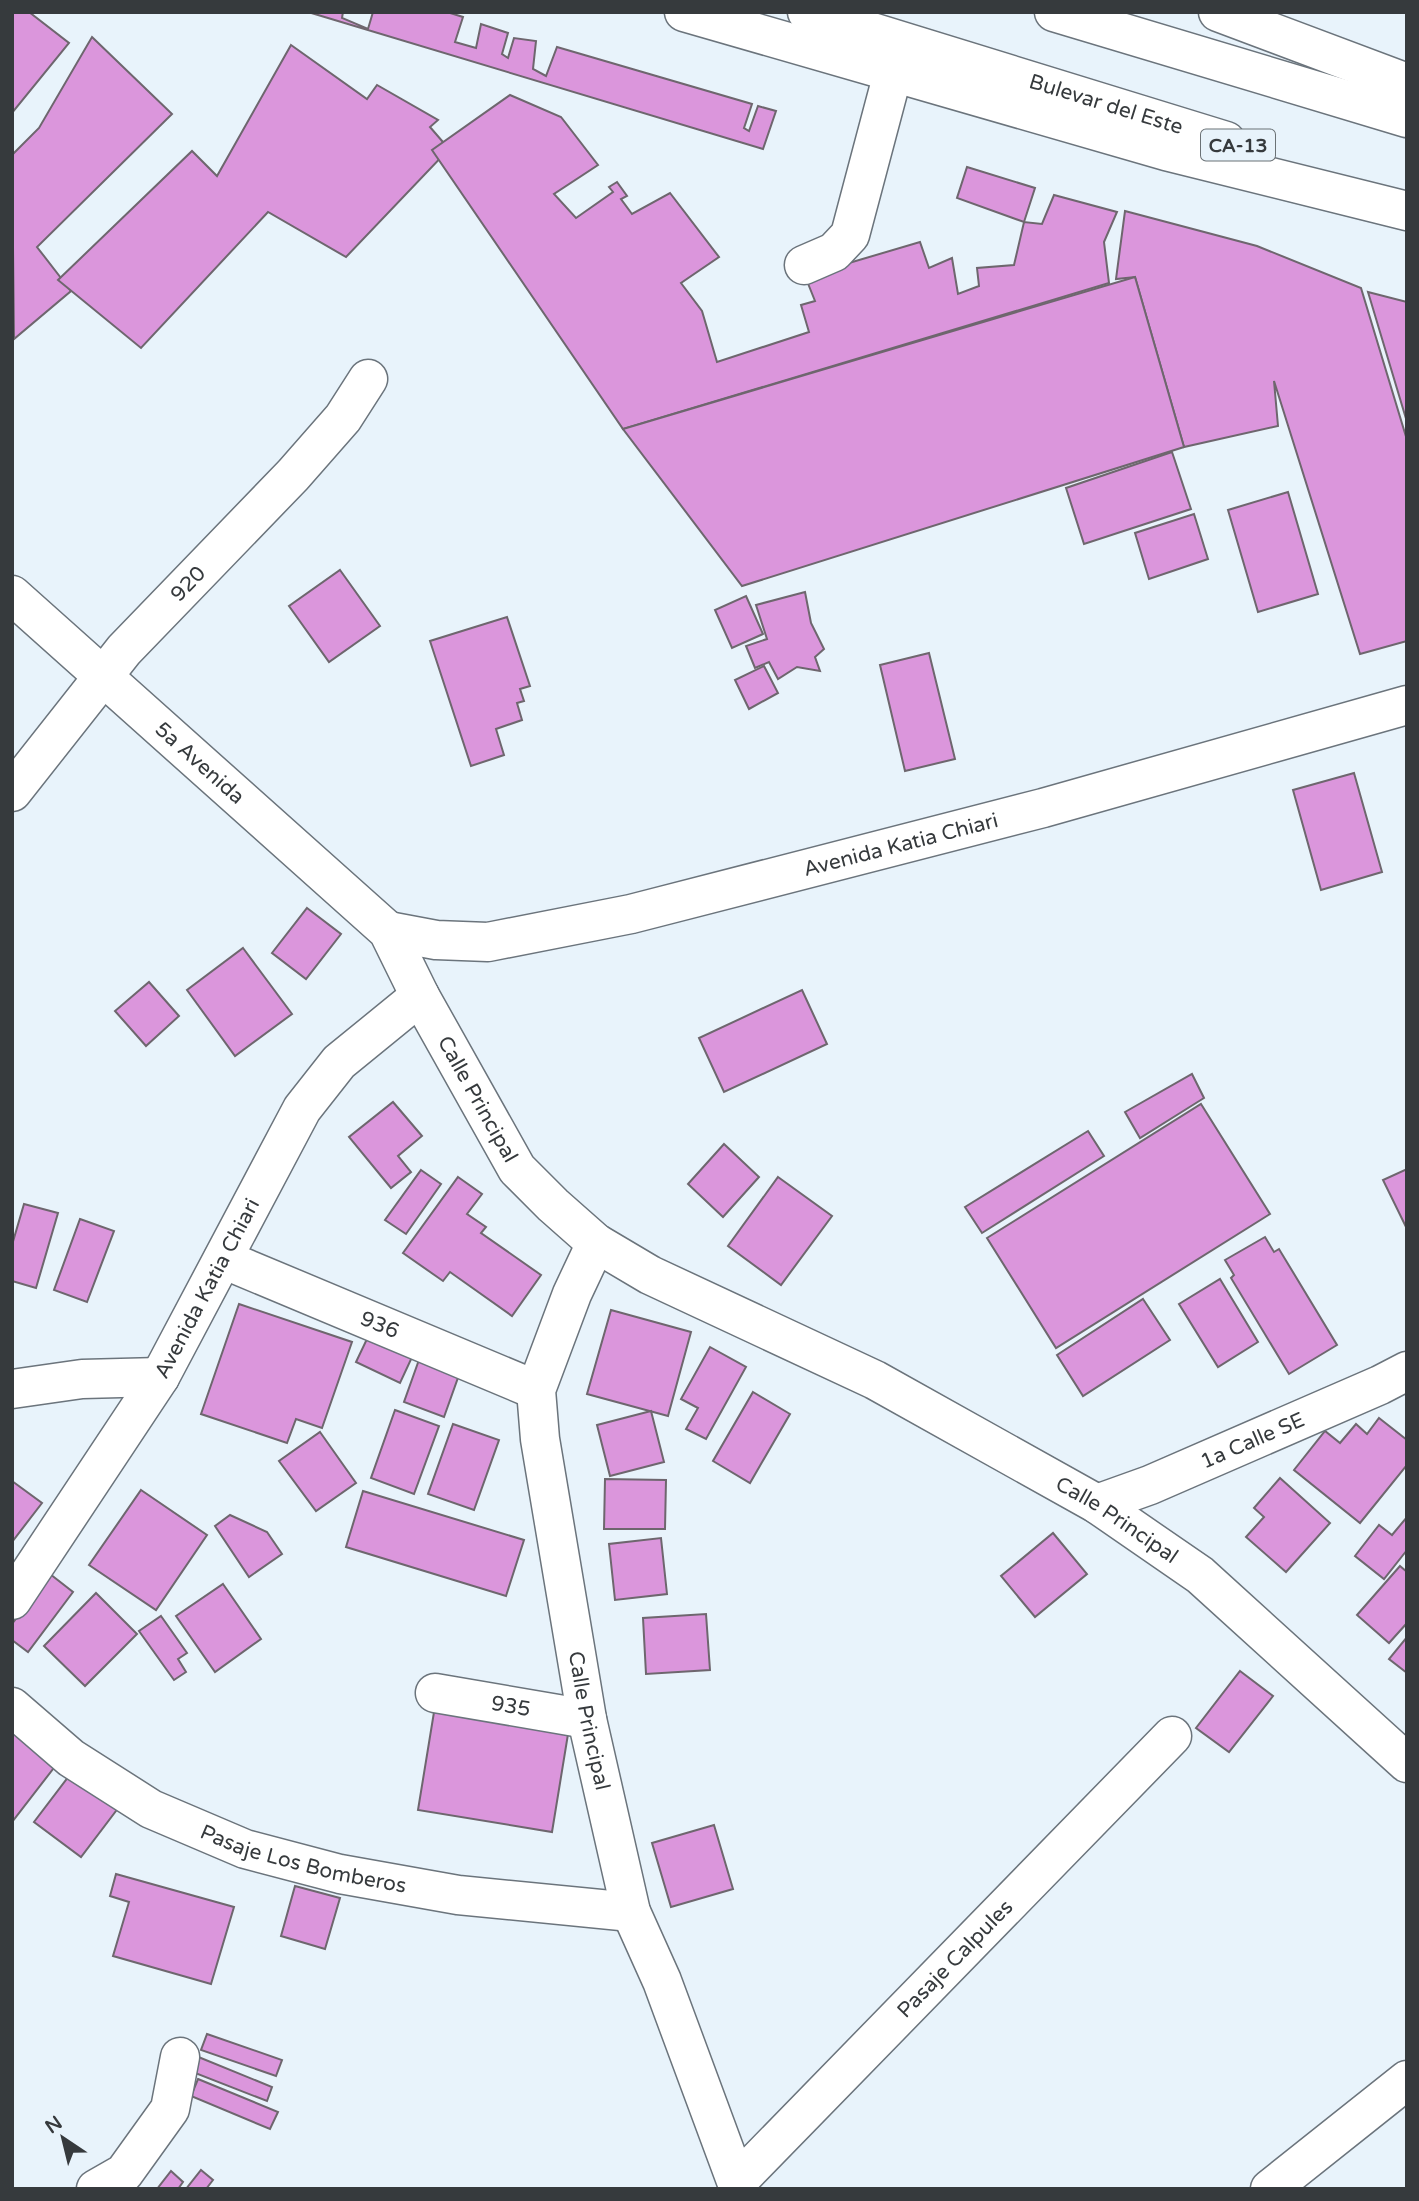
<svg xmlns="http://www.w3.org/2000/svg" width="1419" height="2201" viewBox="0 0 1419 2201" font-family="'Varela Round',sans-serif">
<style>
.building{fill:#db96dc;stroke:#6e666e;stroke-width:2}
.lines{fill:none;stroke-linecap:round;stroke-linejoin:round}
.minor-casing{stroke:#6b747c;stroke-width:41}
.highway-casing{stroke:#6b747c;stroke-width:41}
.minor{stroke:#fff;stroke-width:38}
.highway{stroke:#fff;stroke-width:38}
.labels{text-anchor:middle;stroke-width:6;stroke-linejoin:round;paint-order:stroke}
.shield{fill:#e8f3fb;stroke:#6b7276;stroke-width:2}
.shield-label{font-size:19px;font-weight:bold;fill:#363a3d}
.street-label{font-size:21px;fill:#363a3d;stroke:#e8f3fb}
</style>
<rect width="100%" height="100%" fill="#e8f3fb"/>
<g class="building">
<polygon points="12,12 29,12 69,43 12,113"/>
<polygon points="308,12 343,12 342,18 368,29 373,12 447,12 463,17 455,42 476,48 481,24 508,33 502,54 508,58 514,38 536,41 533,69 546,76 557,47 752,104 744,128 749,131 758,106 776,111 763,149"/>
<polygon points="92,37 172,114 37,247 71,291 14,339 12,155 39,128"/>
<polygon points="291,45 367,99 377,85 438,120 430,127 449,149 346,257 268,212 141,348 58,280 192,151 217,176"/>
<polygon points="510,95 561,117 598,165 554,194 576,218 613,192 609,187 617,182 627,196 621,199 632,214 670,193 719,257 681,283 702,311 717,362 809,332 801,305 815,301 805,276 920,242 929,268 952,258 958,294 979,286 977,268 1014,265 1024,222 1042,224 1054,195 1117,212 1104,242 1109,283 623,429 432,150"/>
<polygon points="967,167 1035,188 1024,222 957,198"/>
<polygon points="1125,211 1257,246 1361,288 1407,440 1407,641 1360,654 1274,381 1278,426 1184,447 1135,277 1116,279"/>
<polygon points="1135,277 1184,447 742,586 623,429"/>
<polygon points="1368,292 1407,302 1407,422"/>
<polygon points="1172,452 1191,509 1084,544 1066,488"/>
<polygon points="1288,492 1318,594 1258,612 1228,510"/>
<polygon points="1194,514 1208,559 1149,579 1135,533"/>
<polygon points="340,570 380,626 329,662 289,606"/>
<polygon points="805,592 811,623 824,649 815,657 820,671 797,667 778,679 769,662 755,668 746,646 767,639 756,605"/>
<polygon points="746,596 763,634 732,648 715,610"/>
<polygon points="507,617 530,686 520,689 524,701 517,703 522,720 496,729 504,755 471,766 430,641"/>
<polygon points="929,653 955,759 905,771 880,665"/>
<polygon points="764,666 778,693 749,709 735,680"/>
<polygon points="1354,773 1382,872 1321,890 1293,790"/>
<polygon points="307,908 341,934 306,979 272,953"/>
<polygon points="243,948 292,1014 235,1056 187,990"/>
<polygon points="149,982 179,1016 146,1046 115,1011"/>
<polygon points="802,990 827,1044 724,1092 699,1038"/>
<polygon points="1192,1074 1204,1098 1140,1138 1125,1112"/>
<polygon points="393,1102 422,1136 398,1156 411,1172 391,1188 349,1137"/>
<polygon points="1201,1104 1270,1214 1056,1348 987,1238"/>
<polygon points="1088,1131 1104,1156 982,1233 965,1207"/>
<polygon points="724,1144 759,1177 723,1217 688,1184"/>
<polygon points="1407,1169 1407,1229 1383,1180"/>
<polygon points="421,1170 441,1184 406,1234 385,1220"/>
<polygon points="458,1177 482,1194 467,1214 486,1227 481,1233 541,1275 512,1316 450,1272 443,1281 403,1253"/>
<polygon points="778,1177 832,1216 781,1285 728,1246"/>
<polygon points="24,1204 58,1213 36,1288 12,1281 12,1245"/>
<polygon points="80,1219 114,1231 87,1302 54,1290"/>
<polygon points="1265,1237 1274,1252 1279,1249 1337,1345 1289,1374 1231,1278 1234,1275 1225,1260"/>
<polygon points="1220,1279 1258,1342 1218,1367 1179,1304"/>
<polygon points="1143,1299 1170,1340 1083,1396 1057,1355"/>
<polygon points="239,1304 352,1342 322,1428 296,1419 287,1443 201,1414"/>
<polygon points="611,1310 691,1332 668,1416 587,1394"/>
<polygon points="376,1320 420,1340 400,1383 356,1362"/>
<polygon points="710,1347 746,1367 706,1439 686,1429 698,1408 681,1399"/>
<polygon points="420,1357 460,1372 444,1417 404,1402"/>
<polygon points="753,1392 790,1414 750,1483 713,1461"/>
<polygon points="395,1410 439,1426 414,1494 371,1478"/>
<polygon points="651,1411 664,1462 610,1476 597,1425"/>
<polygon points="1379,1418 1407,1440 1407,1465 1360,1523 1294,1470 1325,1431 1340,1443 1356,1424 1367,1434"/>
<polygon points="453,1424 499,1440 474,1510 428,1494"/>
<polygon points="320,1432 356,1483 316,1511 279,1461"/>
<polygon points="1280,1478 1330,1523 1286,1572 1246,1537 1264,1517 1254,1508"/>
<polygon points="605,1479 666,1480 665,1529 604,1529"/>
<polygon points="12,1481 42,1503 12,1542"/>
<polygon points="141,1490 207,1535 156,1610 89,1565"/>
<polygon points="363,1491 524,1540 506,1596 346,1547"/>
<polygon points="230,1515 267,1532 282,1554 249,1577 215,1526"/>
<polygon points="1407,1517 1407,1550 1384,1579 1355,1556 1379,1525 1392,1535"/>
<polygon points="1053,1533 1087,1574 1035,1617 1001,1576"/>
<polygon points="661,1538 667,1594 615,1600 609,1544"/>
<polygon points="1400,1566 1407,1572 1407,1623 1389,1643 1357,1615"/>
<polygon points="50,1574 73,1592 28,1652 12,1640 12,1624"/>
<polygon points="223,1584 261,1639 215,1672 176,1616"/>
<polygon points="96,1593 137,1634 85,1686 44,1646"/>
<polygon points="706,1614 710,1670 646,1674 643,1618"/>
<polygon points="161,1616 187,1653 178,1659 186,1672 174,1680 139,1631"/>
<polygon points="1407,1637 1407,1673 1389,1659"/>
<polygon points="1240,1671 1273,1696 1229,1752 1196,1728"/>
<polygon points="435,1706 569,1728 552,1832 418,1810"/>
<polygon points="12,1723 60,1760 12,1822"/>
<polygon points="75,1768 122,1803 81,1857 34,1822"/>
<polygon points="714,1825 733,1889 671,1907 652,1843"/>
<polygon points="116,1874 234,1907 211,1984 113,1956 129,1902 110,1896"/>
<polygon points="295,1886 340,1898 325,1949 281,1936"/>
<polygon points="207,2034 282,2060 276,2076 201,2050"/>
<polygon points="196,2056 272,2087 267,2101 190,2071"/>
<polygon points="198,2079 278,2112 270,2129 191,2096"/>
<polygon points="201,2170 213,2180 206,2189 186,2189"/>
<polygon points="171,2171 183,2182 178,2189 157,2189"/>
</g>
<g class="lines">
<g class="minor-casing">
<g id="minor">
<polyline points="804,265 834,252 850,235 893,73"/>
<path id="s1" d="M 12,595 L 388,931 L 420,996 L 517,1169 L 553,1205 L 596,1243 L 650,1275 L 875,1380 L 1097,1504 L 1200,1575 L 1407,1763"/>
<path id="s2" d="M 12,792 L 124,650 L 293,475 L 343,418 L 368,379"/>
<path id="s3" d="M 388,931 L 436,940 L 488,942 L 631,914 L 1043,808 L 1407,705"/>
<path id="s4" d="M 596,1243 L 572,1294 L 536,1390 L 540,1439 L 587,1719 L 631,1912 L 662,1981 L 739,2189"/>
<path id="s5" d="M 223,1259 L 536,1390"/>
<polyline points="12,1389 82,1379 160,1377"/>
<path id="s6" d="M 1097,1504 L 1150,1485 L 1380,1385 L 1407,1371"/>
<path id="s7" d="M 12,1600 L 160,1377 L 302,1109 L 339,1062 L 420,996"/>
<path id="s8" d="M 435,1693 L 587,1719"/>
<path id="s9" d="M 12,1707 L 71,1758 L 151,1809 L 245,1849 L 340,1874 L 458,1895 L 631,1912"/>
<path id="s10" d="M 737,2182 L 1172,1736"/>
<polyline points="96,2189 124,2173 170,2109 180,2057"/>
<polyline points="1270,2189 1407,2080"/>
</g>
</g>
<g class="highway-casing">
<g id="highway">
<polyline points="684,12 1166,151 1407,211"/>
<path id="s11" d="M 807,12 L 1226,141"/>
<polyline points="1054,12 1407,118"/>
<polyline points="1218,12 1407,83"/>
</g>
</g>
<use href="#minor" class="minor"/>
<use href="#highway" class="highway"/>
</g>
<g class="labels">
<rect class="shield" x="1201" y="129.5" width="74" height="31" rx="5"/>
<g class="shield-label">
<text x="1238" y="152">CA-13</text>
</g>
<g class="street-label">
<text dy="7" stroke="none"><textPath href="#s11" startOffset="313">Bulevar del Este</textPath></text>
<text dy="7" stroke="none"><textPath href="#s2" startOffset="273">920</textPath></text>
<text dy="7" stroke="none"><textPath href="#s1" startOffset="252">5a Avenida</textPath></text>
<text dy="7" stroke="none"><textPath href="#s3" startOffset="525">Avenida Katia Chiari</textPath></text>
<text dy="7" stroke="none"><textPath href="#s1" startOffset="695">Calle Principal</textPath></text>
<text dy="7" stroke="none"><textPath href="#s7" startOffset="368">Avenida Katia Chiari</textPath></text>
<text dy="7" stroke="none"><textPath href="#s5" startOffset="170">936</textPath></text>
<text dy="7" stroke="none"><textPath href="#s6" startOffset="168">1a Calle SE</textPath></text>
<text dy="7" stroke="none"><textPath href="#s1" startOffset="1474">Calle Principal</textPath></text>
<text dy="7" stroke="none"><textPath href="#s8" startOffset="77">935</textPath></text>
<text dy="7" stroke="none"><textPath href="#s4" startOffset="494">Calle Principal</textPath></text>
<text dy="7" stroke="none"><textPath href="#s9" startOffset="334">Pasaje Los Bomberos</textPath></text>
<text dy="7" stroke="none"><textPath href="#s10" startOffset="312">Pasaje Calpules</textPath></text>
</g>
</g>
<rect width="1419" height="2201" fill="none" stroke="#363a3d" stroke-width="28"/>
<g transform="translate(63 2138) rotate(325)" stroke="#e8f3fb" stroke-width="5" paint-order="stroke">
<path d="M0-5L12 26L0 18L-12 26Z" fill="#363a3d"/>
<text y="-10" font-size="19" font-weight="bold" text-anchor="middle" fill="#363a3d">N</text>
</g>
</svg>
